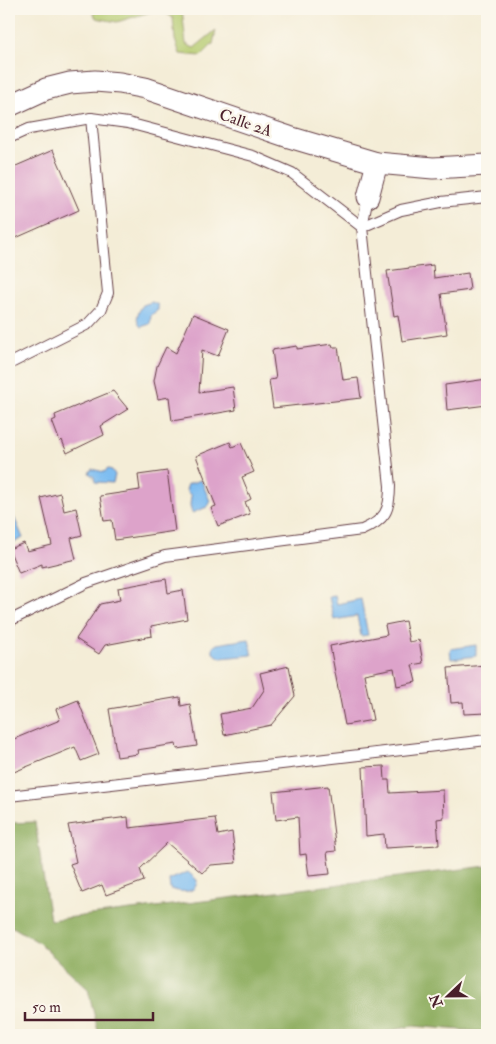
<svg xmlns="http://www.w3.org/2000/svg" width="496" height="1044" viewBox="0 0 496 1044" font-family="'IM FELL Double Pica',serif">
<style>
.green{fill:#b5cb70;stroke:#80754e}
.forest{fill:#90af62;stroke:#6d6746}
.water{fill:#7ebdf1;stroke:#646e8e}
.building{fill:#dda3ca}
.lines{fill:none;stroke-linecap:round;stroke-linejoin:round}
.service-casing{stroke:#643e45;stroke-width:12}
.minor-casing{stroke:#643e45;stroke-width:23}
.service{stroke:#fff;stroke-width:10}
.minor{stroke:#fff;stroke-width:21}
.labels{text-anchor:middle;stroke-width:5;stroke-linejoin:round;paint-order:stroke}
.street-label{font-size:16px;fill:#4a1f2b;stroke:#fbf7ec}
</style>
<rect width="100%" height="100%" fill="#fbf7ec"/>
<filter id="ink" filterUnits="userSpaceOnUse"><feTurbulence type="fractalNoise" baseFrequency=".02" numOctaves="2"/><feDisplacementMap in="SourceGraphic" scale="10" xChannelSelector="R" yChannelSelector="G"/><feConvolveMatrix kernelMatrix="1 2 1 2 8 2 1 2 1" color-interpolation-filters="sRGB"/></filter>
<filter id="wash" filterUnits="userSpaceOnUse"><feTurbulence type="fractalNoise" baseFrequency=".0096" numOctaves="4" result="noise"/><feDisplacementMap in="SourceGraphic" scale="20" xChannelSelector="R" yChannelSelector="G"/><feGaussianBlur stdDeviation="1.12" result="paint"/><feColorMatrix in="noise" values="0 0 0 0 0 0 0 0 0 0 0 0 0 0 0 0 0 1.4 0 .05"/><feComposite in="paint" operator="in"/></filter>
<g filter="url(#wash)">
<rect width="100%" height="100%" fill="#f4edd7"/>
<polygon class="green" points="91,9 182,9 186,44 194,48 216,30 213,44 201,56 180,54 175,40 173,18 160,9 117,22 96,18"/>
<polygon class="forest" points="35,822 50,920 487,866 487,1032 413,1026 370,1035 99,1035 88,989 38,942 13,927 9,928 9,823"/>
<g class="water">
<path d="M 152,302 L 158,305 L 158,310 L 151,315 L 150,324 L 141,327 C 134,320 138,312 143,305 Z"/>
<polygon points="92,469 104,472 108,469 112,470 115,475 113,483 95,482 94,477 89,473"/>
<polygon points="201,480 210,501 207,507 192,513 190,505 191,496 186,490 188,484"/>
<polygon points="14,517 23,538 11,544 9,539 9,519"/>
<polygon points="335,596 337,604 361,599 368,635 361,636 357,616 334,620 329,597"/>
<polygon points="249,639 252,655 221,658 213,653 213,647 217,644"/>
<polygon points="476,645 476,656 451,659 450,649"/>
<path d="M 188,872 L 197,880 C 197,895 180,892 170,889 L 169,880 Z"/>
</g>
<g id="blocks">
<g class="building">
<polygon points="53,150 79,210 9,241 9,169"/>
<polygon points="433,265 434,278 468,273 470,290 441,294 447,334 402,341 398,315 394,316 387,271"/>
<polygon points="193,314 229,329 218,356 202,350 199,392 233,387 236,410 172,421 169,397 158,399 154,381 157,366 166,347 176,353"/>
<polygon points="332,344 333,347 338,347 343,380 358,378 361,398 273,408 269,380 276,379 272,350 297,346 297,349"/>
<polygon points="487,379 487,405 447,410 445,385"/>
<polygon points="113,391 128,409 101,426 104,435 67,453 62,440 60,442 52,421 56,419 55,415"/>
<polygon points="230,442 232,447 241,443 254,472 242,477 251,499 245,502 250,514 218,526 211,508 216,506 196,456"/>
<polygon points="167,471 175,531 115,540 112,520 104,521 100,496 140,490 138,475"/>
<polygon points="60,493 64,511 76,508 82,535 71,538 76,559 42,567 42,564 19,573 9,549 24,543 27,551 52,545 41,498"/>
<polygon points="166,579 168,593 183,590 187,619 151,626 152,636 105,645 99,654 76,639 100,604 120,600 118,588"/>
<polygon points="405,621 409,642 419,640 423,663 412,665 416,682 397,686 394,668 364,674 373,720 345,725 330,646 387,635 385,625"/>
<polygon points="487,665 487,713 464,714 463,702 451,703 448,668"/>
<polygon points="289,666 295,696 271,725 224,735 220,714 252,708 264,690 260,673"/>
<polygon points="180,697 181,706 190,704 197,746 177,749 176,744 137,750 138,754 117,757 109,709"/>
<polygon points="78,700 99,754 81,761 75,747 9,774 9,741 60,720 56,709"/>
<polygon points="384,766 385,780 389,780 390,793 443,790 444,818 437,819 439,845 385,848 384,834 366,836 363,767"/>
<polygon points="328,786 336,851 327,852 330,874 309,876 306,854 300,855 298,817 276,820 273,792"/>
<polygon points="128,817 129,828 215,818 218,835 232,832 236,863 211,865 202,873 167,843 140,869 144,881 106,895 102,885 82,893 70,864 76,862 68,825"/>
</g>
</g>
</g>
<g filter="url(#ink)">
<use href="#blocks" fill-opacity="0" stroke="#643e45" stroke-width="1"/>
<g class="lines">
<g class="service-casing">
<g id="service">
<polyline points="9,138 29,129 91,118 128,123 253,156 292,173 362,227"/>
<polyline points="362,227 401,210 441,202 487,197"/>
<polyline points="9,364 88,324 101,310 108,293 91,118"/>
<path d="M 9,621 L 86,583 L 165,556 L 362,530 C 385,520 390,511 390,486 L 362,227 L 368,197"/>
<polyline points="9,796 487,740"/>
</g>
</g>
<g class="minor-casing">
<g id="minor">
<polyline points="9,106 46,89 70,83 95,81 120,83 145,88 289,137 377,163 433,168 487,165"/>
<polyline points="368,197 377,163"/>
</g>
</g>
<use href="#service" class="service"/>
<use href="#minor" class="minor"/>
</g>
</g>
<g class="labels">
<g class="street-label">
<text transform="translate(246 122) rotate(19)" y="6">Calle 2A</text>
</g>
</g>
<rect width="496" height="1044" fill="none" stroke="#fbf7ec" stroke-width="30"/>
<g transform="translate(448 996) rotate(248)" stroke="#fbf7ec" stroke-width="4" paint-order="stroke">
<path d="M0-4L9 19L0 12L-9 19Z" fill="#4a1f2b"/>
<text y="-8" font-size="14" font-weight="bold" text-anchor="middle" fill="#4a1f2b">N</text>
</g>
<path d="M25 1012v8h128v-8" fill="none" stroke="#4a1f2b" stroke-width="2.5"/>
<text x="32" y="1012" font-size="15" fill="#4a1f2b" stroke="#fbf7ec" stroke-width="4" paint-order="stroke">50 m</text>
</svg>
